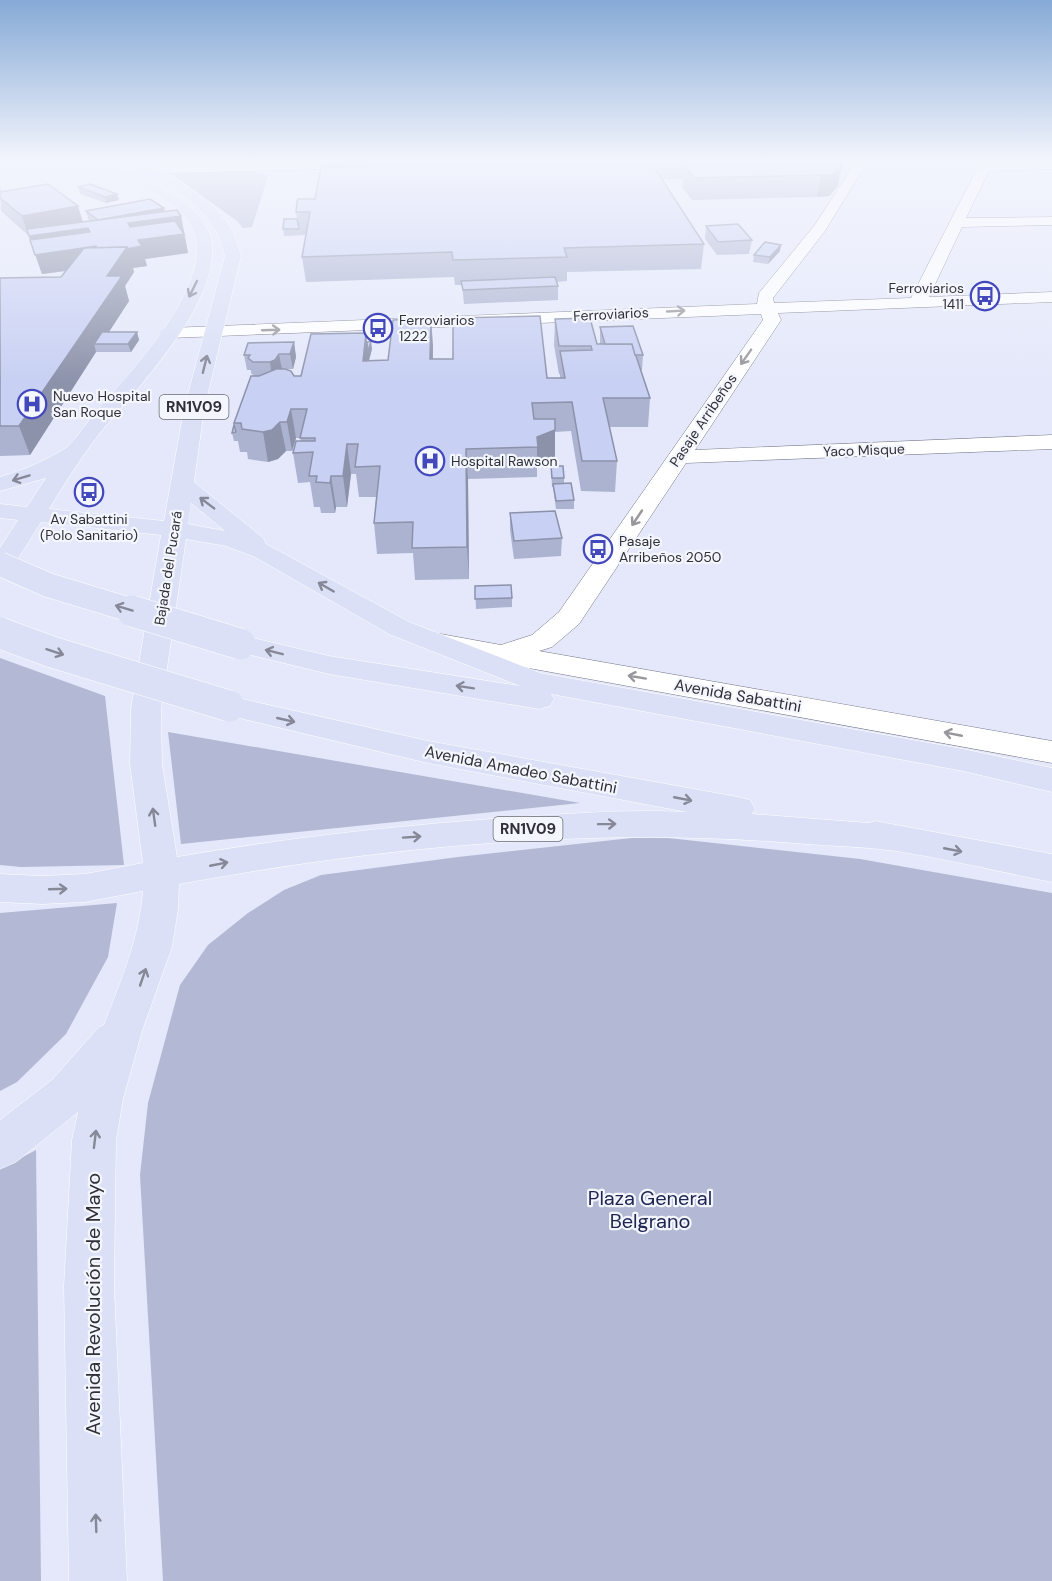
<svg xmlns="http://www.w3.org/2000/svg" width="1052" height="1581" viewBox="0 0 1052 1581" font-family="'DM Sans',sans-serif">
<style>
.green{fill:#b3b9d4}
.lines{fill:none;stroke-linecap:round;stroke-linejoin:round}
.minor-casing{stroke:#727585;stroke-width:1}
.primary-casing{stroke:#fff;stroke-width:1}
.minor{fill:#fff;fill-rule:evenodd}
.primary{fill:#dbe0f6;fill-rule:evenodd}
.primary-bridge-far1-casing{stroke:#fff;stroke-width:25;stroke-linecap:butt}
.primary-bridge-casing{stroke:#fff;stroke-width:32;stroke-linecap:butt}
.primary-bridge-far1{stroke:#dbe0f6;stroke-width:24}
.primary-bridge{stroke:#dbe0f6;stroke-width:31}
.wall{fill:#acb3d1}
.shaded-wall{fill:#8c92aa}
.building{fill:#c8d0f3;stroke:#8c92aa;stroke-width:1.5}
.oneway{stroke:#868897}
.oneway2{stroke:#98989c}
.labels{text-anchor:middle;stroke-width:4.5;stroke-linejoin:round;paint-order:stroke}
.far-poi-label{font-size:14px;fill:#303138;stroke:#f4f6fd;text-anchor:start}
.far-street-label{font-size:14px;fill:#303138;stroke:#f4f6fd}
.shield{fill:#f4f6fd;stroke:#6b6c73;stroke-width:1.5}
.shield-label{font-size:15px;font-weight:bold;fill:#303138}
.street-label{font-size:16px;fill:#303138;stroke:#f4f6fd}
.near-park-label{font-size:20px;fill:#202652;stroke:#f4f6fd}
.near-street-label{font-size:20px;fill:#303138;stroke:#f4f6fd}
</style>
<rect width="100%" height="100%" fill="#e4e8fa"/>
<g class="green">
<polygon points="250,171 268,176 252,227 243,228 237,221 173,175 179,173"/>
<polygon points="0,658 105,696 124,865 21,867 0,865"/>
<polygon points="168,732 580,803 181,844"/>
<polygon points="650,836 860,859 1052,893 1052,1581 163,1581 140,1175 148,1103 180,985 208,945 248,913 284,890 321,875 458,857"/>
<polygon points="117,903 108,957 66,1034 17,1082 0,1091 0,913"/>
<polygon points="36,1150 41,1581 0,1581 0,1169"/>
</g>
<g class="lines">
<g class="minor-casing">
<g id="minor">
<polygon points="324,161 371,161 373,164 367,168 169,173 144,176 138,172 144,168 169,165"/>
<polygon points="848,161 861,161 864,165 863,169 825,231 773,298 774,303 911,298 981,161 1052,161 1052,169 989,171 966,218 1052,217 1052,225 962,227 929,297 1052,292 1052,302 778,313 781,320 695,450 1052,435 1052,449 686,463 579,624 552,647 539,651 1052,741 1052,763 435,651 425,648 421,642 425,636 435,633 501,645 532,635 559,612 763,320 761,314 170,338 164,337 161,333 164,329 170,328 757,304 759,293 814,226 851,169 851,166"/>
</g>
</g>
<g class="primary-casing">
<path id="primary" d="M 86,161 C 115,161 145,178 170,193 C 188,203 210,222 212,244 C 218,306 136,389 100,433 C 81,457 65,483 49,509 L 164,521 L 184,409 L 225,256 C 215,212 185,194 145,176 C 136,172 123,168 116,161 C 152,161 202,190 224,218 C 233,229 237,242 241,256 L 204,409 L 194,482 L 263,538 L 266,544 L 409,622 L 540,673 L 963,749 L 1052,768 L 1052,792 L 963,771 L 551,694 L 554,699 L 550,706 L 539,709 L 329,674 L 230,650 L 226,644 L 230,638 L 240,635 L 329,656 L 520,686 L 389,634 L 255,557 L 226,546 L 186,539 L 161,709 L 162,764 L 177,857 C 286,838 394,826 504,818 C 565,814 626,809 687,812 L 428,763 L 218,713 L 214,706 L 218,699 L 229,696 L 428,741 L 738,797 L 750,800 L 755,809 L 752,814 L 869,823 L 875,821 L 1052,854 L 1052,882 C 1000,872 948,859 896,851 C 867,847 836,846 806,844 C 597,826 385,846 179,884 L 178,909 L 172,947 L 142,1031 L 123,1099 L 116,1140 L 114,1286 L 127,1581 L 69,1581 L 64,1286 L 72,1140 L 78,1112 L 16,1162 L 0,1169 L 0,1120 L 52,1080 L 99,1027 L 104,1025 C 121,981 139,939 143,891 L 85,902 L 42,904 L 0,902 L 0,874 L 42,876 L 85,874 L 143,863 L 130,764 L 131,709 L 161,535 L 41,522 L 9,573 L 0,576 L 0,548 L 18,520 L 0,518 L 0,504 L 27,507 L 46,478 L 0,491 L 0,477 C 24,470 45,461 66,448 C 74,442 87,422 95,413 C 127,376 214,286 194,232 C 183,202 141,187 114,175 C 105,171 93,168 86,161 ZM 191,503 L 225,531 L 188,524 Z"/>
</g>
<use href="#minor" class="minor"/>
<use href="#primary" class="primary"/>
<g class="primary-bridge-far1-casing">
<polyline id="primary-bridge-far1" points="0,564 48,585 137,612"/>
</g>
<g class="primary-bridge-casing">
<g id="primary-bridge">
<polyline points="132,611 240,644"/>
<polyline points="0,633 52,652 229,706"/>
</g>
</g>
<use href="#primary-bridge-far1" class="primary-bridge-far1"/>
<use href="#primary-bridge" class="primary-bridge"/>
</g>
<g class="wall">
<polygon points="322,161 838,161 838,186 829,196 817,197 692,200 682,187 683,179 662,179 704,244 701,269 567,272 567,281 557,282 558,286 558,300 464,304 462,285 455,285 454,277 306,282 302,257 306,235 284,236 283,229 297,219 296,212 315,199 322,167"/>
<polygon points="0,186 2,192 83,222 89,221 86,211 164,208 164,211 181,216 188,253 145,259 147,266 133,268 134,272 125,286 129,301 109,332 137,332 139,340 131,352 96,352 30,455 0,456 0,278 61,277 66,271 42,274 28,235 1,211"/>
<polygon points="78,187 117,194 119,200 106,203 80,194"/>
<polygon points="706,226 752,240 749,254 717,255 705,239"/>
<polygon points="780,251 768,264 753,262 754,255"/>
<polygon points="555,319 597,344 600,344 600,327 643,355 642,370 641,370 650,398 648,427 609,427 617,461 615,492 581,491 571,431 555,432 555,460 537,466 537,477 468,479 469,579 415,580 413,553 377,554 374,523 376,497 359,497 356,474 351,474 347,507 336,507 335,513 321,513 320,507 314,507 310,482 298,483 293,453 301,441 300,438 296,438 292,451 286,451 278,459 268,462 248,459 247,452 240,452 238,441 234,441 232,433 234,425 234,423 254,376 251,373 251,370 247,370 244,355 294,342 296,357 293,369 286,369 294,376 301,376 366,333 367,342 372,349 369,361 388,360 433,345 433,359 547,378 560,378 560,374 559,374 554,345"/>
<polygon points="551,466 564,478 564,483 574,500 574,509 556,509 553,487 552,487"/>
<polygon points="510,513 562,538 561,556 514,559 510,530"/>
<polygon points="475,586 512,598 512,607 476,609"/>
</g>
<g class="shaded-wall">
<polygon points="842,165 838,186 829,196 817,197 821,175"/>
<polygon points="117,194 119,200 106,203 105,197"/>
<polygon points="78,206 84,225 28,235 22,216"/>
<polygon points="164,208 166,218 181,216 188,253 145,259 147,266 133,268 134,272 125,286 129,301 101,344 94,344 96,352 30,455 19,426 107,276 98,220"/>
<polygon points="88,228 93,247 96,246 102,266 42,274 29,236"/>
<polygon points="781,245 780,251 768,264 770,257"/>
<polygon points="431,318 433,345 432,387 430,359"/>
<polygon points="137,332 139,340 131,352 128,344"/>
<polygon points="366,333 368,352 371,341 372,349 369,360 367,389 363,361"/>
<polygon points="294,342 296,357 293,369 290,354"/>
<polygon points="279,354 282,369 272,377 270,362"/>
<polygon points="291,409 296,438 292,451 287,422"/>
<polygon points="280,422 286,451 278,459 268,462 263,432"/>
<polygon points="555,430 555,460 537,466 537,437"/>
<polygon points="347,444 351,474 347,507 343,476"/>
<polygon points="466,449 468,479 469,579 467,547"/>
<polygon points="331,476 336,507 335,513 330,483"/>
</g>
<g class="building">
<polygon points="322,161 650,161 704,244 564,248 567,257 453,260 452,252 302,257 310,212 296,212 297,202 298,199 315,199 321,167 419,165 419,161 321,163"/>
<polygon points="747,161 838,161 842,165 833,174 821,175 694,178 684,165 750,164"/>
<polygon points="48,184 78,206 22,216 0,198 0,192"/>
<polygon points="90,184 117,194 105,197 78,187"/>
<polygon points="150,199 164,208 98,220 86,211"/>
<polygon points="177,210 181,216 128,223 130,227 175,221 184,234 138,240 142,246 126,249 127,247 97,248 96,246 35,255 30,240 90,232 88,228 29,236 27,229"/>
<polygon points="284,219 297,219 299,229 283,229"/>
<polygon points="738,224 752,240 718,242 706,226"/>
<polygon points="765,242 781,245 770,257 754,255"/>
<polygon points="127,247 107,276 122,276 19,426 0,426 0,278 61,277 84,248"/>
<polygon points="555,277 558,286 463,290 461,281"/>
<polygon points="540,316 547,378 565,378 560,351 592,350 591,346 559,346 555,319 590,318 597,344 632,344 650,398 603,398 617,461 582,461 572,402 532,403 534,419 555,419 555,430 537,437 538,447 466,449 467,547 412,548 413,522 374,523 380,466 355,467 358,444 347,444 343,476 331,476 330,483 316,482 317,476 309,476 313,452 293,453 296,441 315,441 315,438 300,438 307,409 291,409 287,422 280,422 272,430 263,432 242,429 241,423 234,423 251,376 259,376 276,369 285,369 291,371 294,376 301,376 311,334 366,333 363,361 388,360 393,320 431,318 430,359 453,359 453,318"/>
<polygon points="633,326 643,355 635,355 632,344 605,344 600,327"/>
<polygon points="102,332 137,332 128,344 94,344"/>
<polygon points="371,341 368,352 367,342"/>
<polygon points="294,342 290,354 279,354 275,360 270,362 253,362 248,358 250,355 244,355 248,343"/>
<polygon points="234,425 236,432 232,433"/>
<polygon points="551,466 563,466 564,478 552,478"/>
<polygon points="571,483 574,500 556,501 553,484"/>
<polygon points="555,511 562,538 514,541 510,513"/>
<polygon points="511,585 512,598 475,599 475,586"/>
</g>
<defs><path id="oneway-shaft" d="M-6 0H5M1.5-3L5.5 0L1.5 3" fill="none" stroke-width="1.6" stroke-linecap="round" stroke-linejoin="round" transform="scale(1.5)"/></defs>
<g class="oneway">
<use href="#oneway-shaft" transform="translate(193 289) rotate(116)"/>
<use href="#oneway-shaft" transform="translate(205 364) rotate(-76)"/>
<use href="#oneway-shaft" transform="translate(21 478) rotate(163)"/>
<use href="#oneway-shaft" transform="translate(207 503) rotate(-143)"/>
<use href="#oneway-shaft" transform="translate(326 587) rotate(-150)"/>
<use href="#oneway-shaft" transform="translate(124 608) rotate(-163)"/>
<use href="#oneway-shaft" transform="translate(55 652) rotate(18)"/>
<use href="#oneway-shaft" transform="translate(274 652) rotate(-166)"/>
<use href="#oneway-shaft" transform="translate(465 687) rotate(-171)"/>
<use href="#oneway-shaft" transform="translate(286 720) rotate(13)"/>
<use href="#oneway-shaft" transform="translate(683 799) rotate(11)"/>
<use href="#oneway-shaft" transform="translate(154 817) rotate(-98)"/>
<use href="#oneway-shaft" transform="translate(607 824) rotate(-1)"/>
<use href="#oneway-shaft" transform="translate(412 837) rotate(-4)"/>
<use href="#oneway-shaft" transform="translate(953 850) rotate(11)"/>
<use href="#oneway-shaft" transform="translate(219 864) rotate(-11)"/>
<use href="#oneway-shaft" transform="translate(58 889) rotate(-2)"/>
<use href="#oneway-shaft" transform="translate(143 977) rotate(-71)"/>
<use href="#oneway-shaft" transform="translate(95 1139) rotate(-83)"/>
<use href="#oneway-shaft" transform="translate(96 1523) rotate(-92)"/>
</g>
<g class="oneway2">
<use href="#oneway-shaft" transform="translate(676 311) rotate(-3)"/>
<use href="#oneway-shaft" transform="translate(271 330) rotate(-2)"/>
<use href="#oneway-shaft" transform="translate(746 357) rotate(125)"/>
<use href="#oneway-shaft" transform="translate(637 518) rotate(124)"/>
<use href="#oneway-shaft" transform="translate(637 677) rotate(-170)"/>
<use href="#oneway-shaft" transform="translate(953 734) rotate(-169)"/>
</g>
<linearGradient id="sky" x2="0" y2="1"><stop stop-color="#86aad6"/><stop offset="0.42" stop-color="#f3f5fd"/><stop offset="1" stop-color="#f3f5fd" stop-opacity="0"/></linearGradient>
<rect width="1052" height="383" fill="url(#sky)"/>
<defs>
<g id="bus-ring" transform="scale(1.5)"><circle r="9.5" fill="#f4f6fd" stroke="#4348bd" stroke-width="1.5"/><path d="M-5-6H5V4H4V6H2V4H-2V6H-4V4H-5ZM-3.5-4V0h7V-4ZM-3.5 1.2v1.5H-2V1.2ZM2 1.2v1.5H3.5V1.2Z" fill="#4348bd"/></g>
<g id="hospital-ring" transform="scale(1.5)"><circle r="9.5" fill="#f4f6fd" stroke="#4348bd" stroke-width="1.5"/><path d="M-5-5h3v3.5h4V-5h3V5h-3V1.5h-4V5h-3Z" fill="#4348bd"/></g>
</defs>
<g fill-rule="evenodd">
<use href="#bus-ring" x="985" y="296"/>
<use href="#bus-ring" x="378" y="328"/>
<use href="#hospital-ring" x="32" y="404"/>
<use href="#hospital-ring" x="430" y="461"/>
<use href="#bus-ring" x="89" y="492"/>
<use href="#bus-ring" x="598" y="549"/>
</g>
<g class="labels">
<g class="far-poi-label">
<text x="964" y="293" text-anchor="end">Ferroviarios<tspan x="964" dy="16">1411</tspan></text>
<text x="399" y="325">Ferroviarios<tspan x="399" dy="16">1222</tspan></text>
<text x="53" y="401">Nuevo Hospital<tspan x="53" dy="16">San Roque</tspan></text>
<text x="451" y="466">Hospital Rawson</text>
<text x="89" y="524" text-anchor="middle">Av Sabattini<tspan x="89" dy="16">(Polo Sanitario)</tspan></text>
<text x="619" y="546">Pasaje<tspan x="619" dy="16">Arribeños 2050</tspan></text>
</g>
<g class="far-street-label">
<text transform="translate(611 314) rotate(-3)" y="5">Ferroviarios</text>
<text transform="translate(703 420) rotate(-56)" y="5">Pasaje Arribeños</text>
<text transform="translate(864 450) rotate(-2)" y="5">Yaco Misque</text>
<text transform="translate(168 568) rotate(-81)" y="5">Bajada del Pucará</text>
</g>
<g class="shield">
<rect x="159.5" y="395" width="69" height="24" rx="4.5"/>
<rect x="493.5" y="817" width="69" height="24" rx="4.5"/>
</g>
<g class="shield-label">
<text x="194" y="412">RN1V09</text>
<text x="528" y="834">RN1V09</text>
</g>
<g class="street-label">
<text transform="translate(738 695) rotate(10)" y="6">Avenida Sabattini</text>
<text transform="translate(521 769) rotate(11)" y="6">Avenida Amadeo Sabattini</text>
</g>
<g class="near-park-label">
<text x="650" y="1205">Plaza General<tspan x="650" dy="23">Belgrano</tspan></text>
</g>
<g class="near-street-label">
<text transform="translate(93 1304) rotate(-90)" y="7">Avenida Revolución de Mayo</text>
</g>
</g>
</svg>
